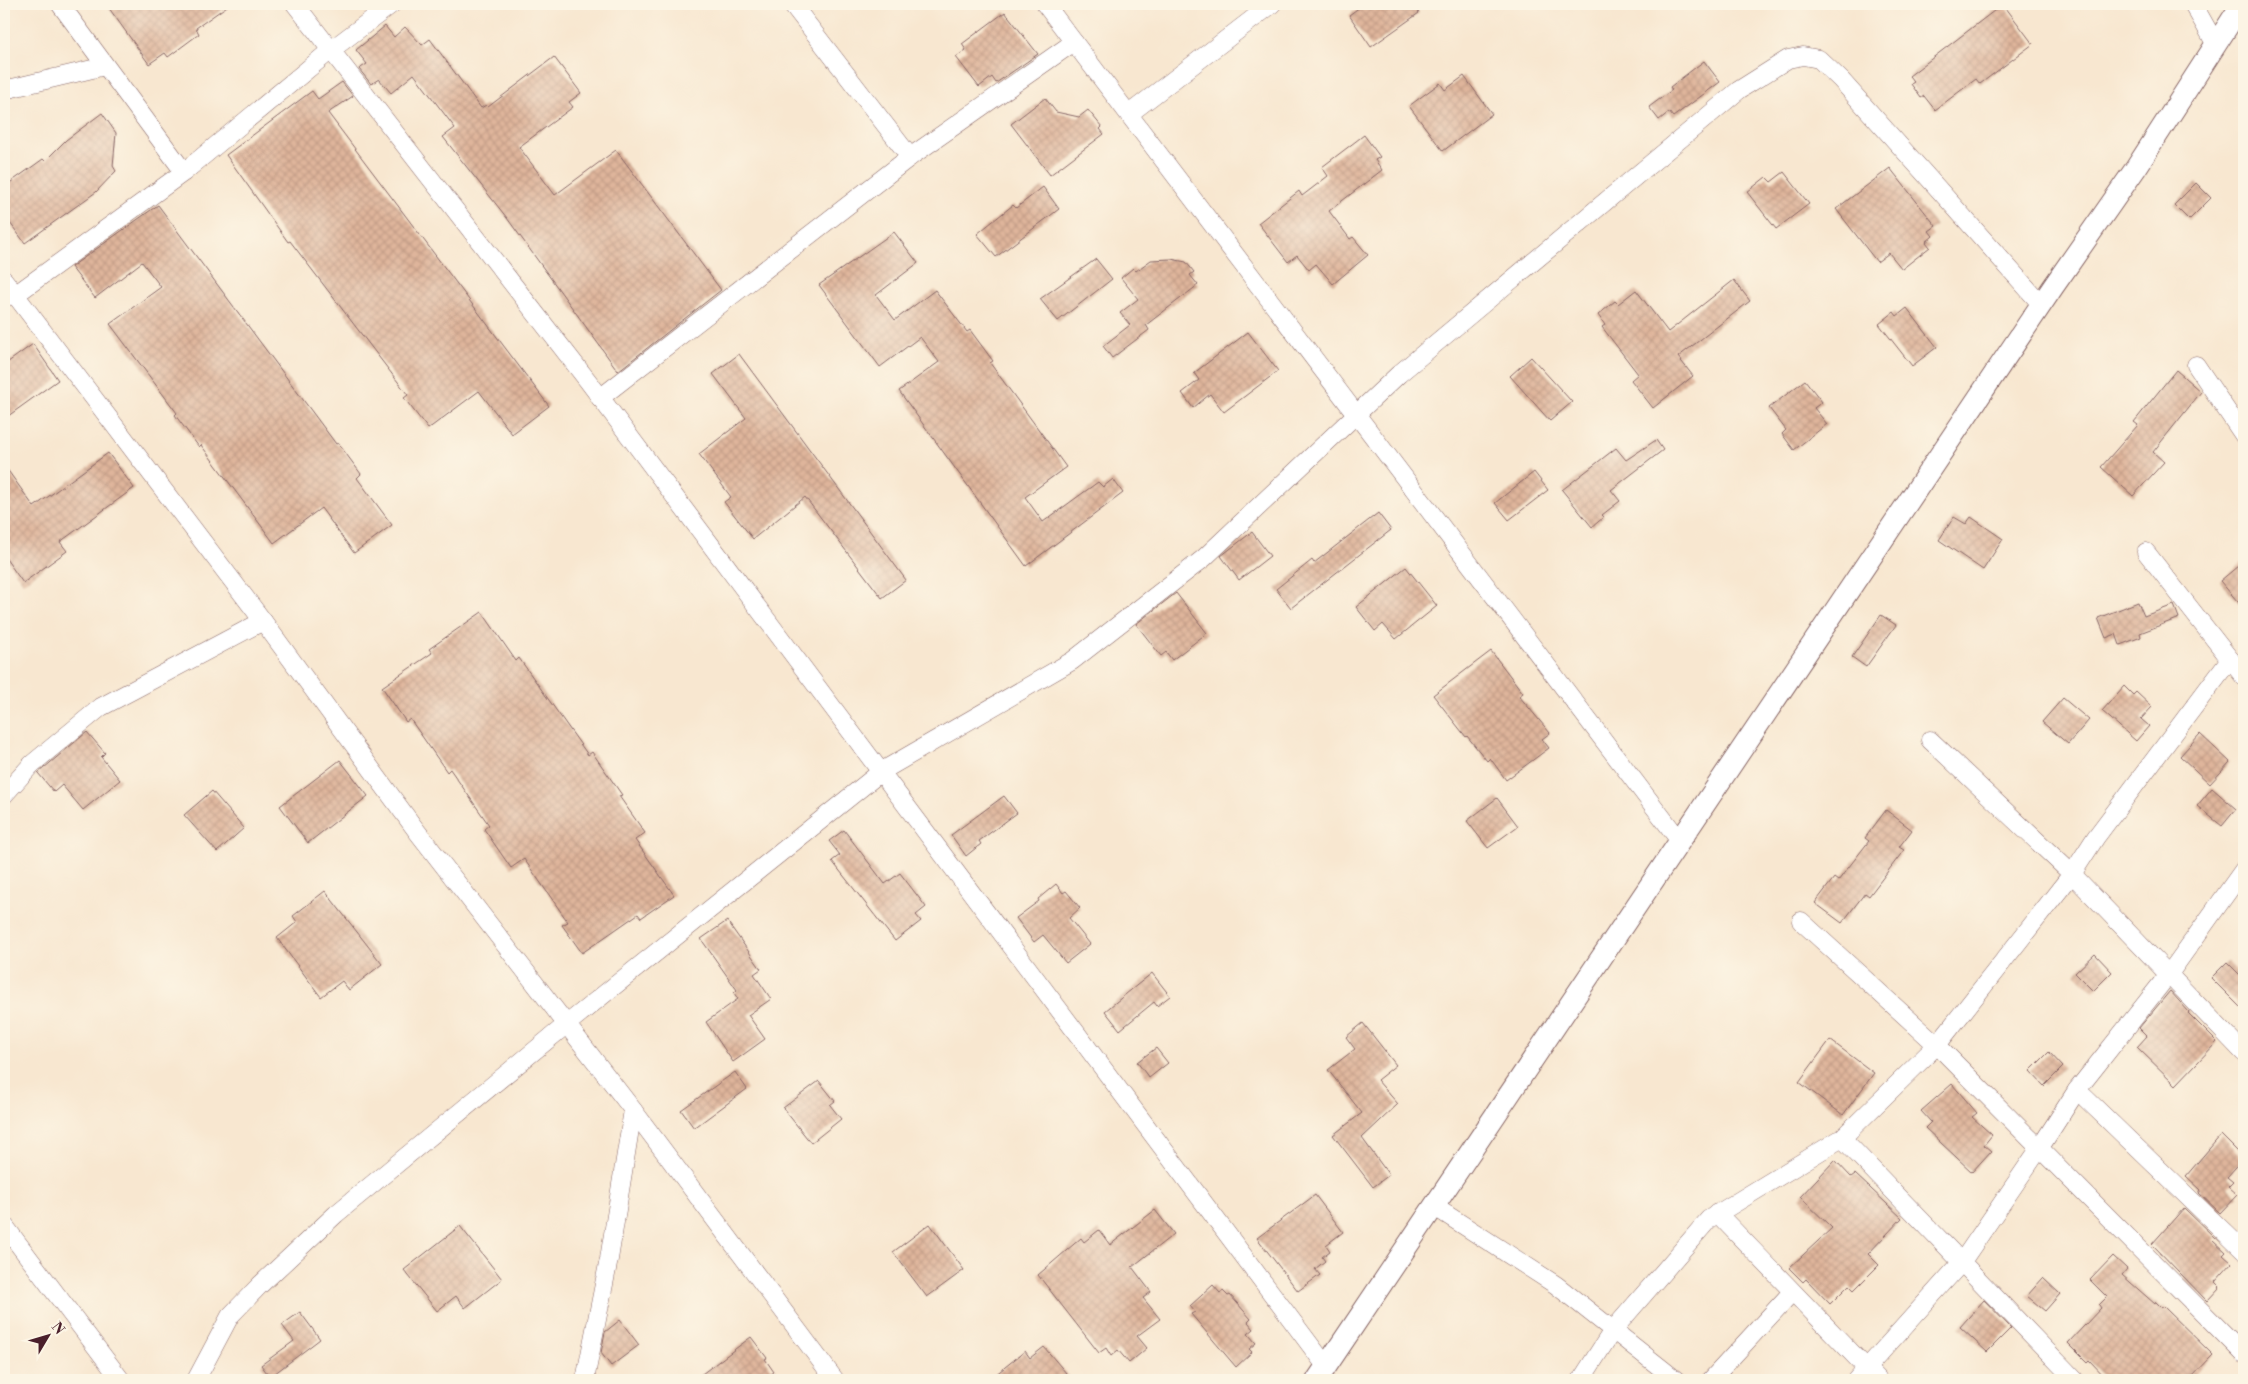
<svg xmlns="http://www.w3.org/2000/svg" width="2248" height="1384" viewBox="0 0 2248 1384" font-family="'Libre Bodoni',serif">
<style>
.building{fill:url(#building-cross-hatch)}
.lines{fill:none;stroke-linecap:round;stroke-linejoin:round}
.minor-casing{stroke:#876565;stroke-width:19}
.tertiary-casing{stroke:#876565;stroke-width:23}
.minor{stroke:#fff;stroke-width:18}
.tertiary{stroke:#fff;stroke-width:21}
</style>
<defs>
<pattern id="building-cross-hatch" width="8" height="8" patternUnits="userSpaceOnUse" patternTransform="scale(1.25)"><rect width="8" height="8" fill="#dfb59b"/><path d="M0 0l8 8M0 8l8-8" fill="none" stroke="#c19b86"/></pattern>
</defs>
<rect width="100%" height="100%" fill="#fcf5e5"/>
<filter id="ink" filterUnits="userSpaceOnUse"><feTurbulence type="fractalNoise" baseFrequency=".02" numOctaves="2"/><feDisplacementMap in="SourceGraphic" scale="10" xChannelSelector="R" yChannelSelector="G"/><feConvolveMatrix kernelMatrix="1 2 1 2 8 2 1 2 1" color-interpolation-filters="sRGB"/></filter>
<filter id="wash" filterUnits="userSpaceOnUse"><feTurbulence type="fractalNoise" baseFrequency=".0096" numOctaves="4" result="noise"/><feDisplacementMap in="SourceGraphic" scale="20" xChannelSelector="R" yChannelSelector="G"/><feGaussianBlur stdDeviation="1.12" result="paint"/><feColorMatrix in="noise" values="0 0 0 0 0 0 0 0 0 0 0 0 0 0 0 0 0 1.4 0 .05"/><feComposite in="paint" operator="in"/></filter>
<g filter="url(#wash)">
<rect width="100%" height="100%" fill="#f8e7d0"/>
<g id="blocks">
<g class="building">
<polygon points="106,4 230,4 196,28 199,34 168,57 165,53 149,64"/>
<polygon points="1364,4 1412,4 1419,13 1371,47 1349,15"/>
<polygon points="2003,4 2033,44 1980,84 1976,79 1935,110 1924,96 1921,98 1911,84 1914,82 1909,76"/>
<polygon points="1005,12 1038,54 996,83 992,77 979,87 956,57 966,50 962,44"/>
<polygon points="385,26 394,37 405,27 422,45 430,39 481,108 486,105 488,107 554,57 581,93 569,102 573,107 519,147 555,195 616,150 721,290 618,371 507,218 443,137 455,128 414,74 391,93 379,79 371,84 359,69 367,64 356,50"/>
<polygon points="1704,61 1720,82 1673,117 1669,112 1659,120 1649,107 1672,90 1670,87"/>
<polygon points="1464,76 1492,114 1443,151 1409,106 1440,83 1445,90"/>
<polygon points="342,82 353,96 328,113 549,406 512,434 479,391 428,429 404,398 408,395 290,241 288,242 226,155 312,91 318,99"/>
<polygon points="1045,98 1056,112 1079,117 1088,110 1102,127 1100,129 1104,134 1050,175 1011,124"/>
<polygon points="102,113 116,133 113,166 116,171 96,192 25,243 4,215 4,187 43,159 45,161 66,140"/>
<polygon points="1364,135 1380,157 1375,160 1382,170 1329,211 1350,239 1353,237 1368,255 1333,284 1316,264 1309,270 1297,255 1288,262 1258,223 1299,191 1302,196 1328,176 1322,167"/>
<polygon points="1890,168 1936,226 1929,231 1933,236 1926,242 1930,247 1902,269 1889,253 1877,262 1836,209"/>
<polygon points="1784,172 1809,204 1776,229 1747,192 1766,177 1771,182"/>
<polygon points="2196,183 2211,198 2189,220 2174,205"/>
<polygon points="1043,187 1059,209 996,257 977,234 1013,205 1016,208"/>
<polygon points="158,205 336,444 338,443 361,474 357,478 392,525 354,553 321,508 274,543 201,445 199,447 175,415 177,413 110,324 161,287 142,262 95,298 71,267"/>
<polygon points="894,232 918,263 876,295 895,320 935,290 967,332 970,330 993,361 990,363 1066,467 1025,497 1043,522 1098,482 1103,487 1113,479 1123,493 1026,566 899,391 939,362 920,337 880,367 819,285"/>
<polygon points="1096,259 1112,279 1058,321 1040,299"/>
<polygon points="1171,259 1186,262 1194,272 1190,275 1198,285 1146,325 1149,330 1112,358 1103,346 1130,325 1120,313 1138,299 1121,278 1133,268 1136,271 1151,260"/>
<polygon points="1734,280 1750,301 1678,357 1693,376 1653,408 1631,380 1638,374 1602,327 1605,325 1598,315 1615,301 1618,304 1636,290 1668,332"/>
<polygon points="1907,308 1937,347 1912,366 1879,324 1894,312 1897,316"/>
<polygon points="1248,332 1278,371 1224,412 1210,394 1193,408 1182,393 1199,380 1194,373"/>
<polygon points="33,344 58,380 4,419 4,365"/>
<polygon points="739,354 906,580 882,598 805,497 753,539 724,502 731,497 699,454 746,418 713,374"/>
<polygon points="1531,357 1572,402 1550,421 1510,376"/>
<polygon points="2176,370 2201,392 2153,452 2164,462 2133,496 2101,467 2138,425 2134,422"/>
<polygon points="1805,380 1822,402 1814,408 1827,424 1794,450 1782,434 1786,430 1769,408"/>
<polygon points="1656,440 1663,450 1611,490 1620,501 1602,515 1604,517 1592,527 1562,490 1616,448 1626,460"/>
<polygon points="108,453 134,488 60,542 67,551 23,583 4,556 4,465 34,507"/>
<polygon points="1534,472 1548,490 1509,520 1495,503"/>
<polygon points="1378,513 1391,530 1291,608 1276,589 1312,560 1314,563"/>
<polygon points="1954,517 1966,524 1971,517 2003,539 1983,570 1939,540"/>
<polygon points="1252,532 1270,556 1239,580 1221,556"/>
<polygon points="2244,561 2244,609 2220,581"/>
<polygon points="1406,567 1437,606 1396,639 1383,624 1375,631 1356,607"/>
<polygon points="1176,593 1207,633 1172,660 1166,652 1161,656 1136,624"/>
<polygon points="2138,602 2144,616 2174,605 2179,618 2140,633 2141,637 2120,645 2116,634 2106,638 2098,618"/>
<polygon points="482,612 516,661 519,658 588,755 592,752 622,795 619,796 645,833 635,840 674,895 641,918 638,914 582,953 562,925 568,922 524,859 511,868 484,829 489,825 450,769 447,772 410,719 406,722 382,687 432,653 429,649"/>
<polygon points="1881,615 1896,625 1866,667 1852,657"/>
<polygon points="1491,651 1523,693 1519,696 1550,733 1542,739 1549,748 1506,780 1490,758 1487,761 1467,736 1466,737 1433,695"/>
<polygon points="2124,686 2133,695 2136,692 2152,707 2141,719 2149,726 2136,741 2102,711"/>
<polygon points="2063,698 2089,720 2068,744 2042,722"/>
<polygon points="87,732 105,753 101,757 120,780 83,810 62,785 54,792 38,773"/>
<polygon points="2200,734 2230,762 2210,784 2180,756"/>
<polygon points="340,760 368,796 308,843 280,806"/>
<polygon points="2212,788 2236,809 2222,826 2197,806"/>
<polygon points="212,791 244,828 217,852 184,815"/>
<polygon points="1004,796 1017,813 979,841 981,844 966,856 951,835"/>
<polygon points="1497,798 1518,826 1488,848 1467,821"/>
<polygon points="1886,810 1912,830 1899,847 1904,850 1869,896 1865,893 1842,923 1815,903 1834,878 1838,881 1869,841 1865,838"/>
<polygon points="844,830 885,884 900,873 926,907 916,915 921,921 895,941 832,861 840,855 829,841"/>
<polygon points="1056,884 1063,893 1066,891 1080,908 1069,918 1090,944 1066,963 1043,935 1034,942 1016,918 1039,901 1038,899"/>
<polygon points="325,891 382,964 349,990 342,981 321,997 277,938 297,922 293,916"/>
<polygon points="727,921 761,969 754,974 771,999 748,1015 765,1039 733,1062 706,1022 738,999 734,993 737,990 701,939"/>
<polygon points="2095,954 2112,972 2093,991 2075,973"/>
<polygon points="2227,962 2244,979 2244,1011 2211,978"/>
<polygon points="1152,973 1170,996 1157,1006 1154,1002 1120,1030 1105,1011"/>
<polygon points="2170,991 2189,1012 2188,1013 2217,1042 2176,1085 2137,1047 2147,1036 2139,1028"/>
<polygon points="1363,1023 1396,1065 1377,1080 1398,1104 1362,1138 1389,1175 1373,1187 1333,1135 1362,1113 1328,1070 1355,1049 1346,1037"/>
<polygon points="1830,1040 1874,1073 1843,1115 1799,1082"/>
<polygon points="1156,1048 1168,1063 1149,1078 1137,1062"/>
<polygon points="2049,1052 2063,1067 2044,1086 2030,1071"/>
<polygon points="735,1072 747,1089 694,1128 681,1110"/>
<polygon points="819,1081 835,1101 830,1105 841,1119 811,1143 783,1108"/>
<polygon points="1952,1084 1977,1113 1972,1117 1992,1135 1984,1145 1991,1151 1972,1172 1925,1128 1931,1122 1921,1111"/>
<polygon points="2221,1135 2244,1158 2227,1177 2233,1182 2228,1187 2237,1195 2220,1213 2199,1193 2201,1190 2186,1176"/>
<polygon points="1835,1160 1851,1177 1855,1174 1902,1218 1868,1254 1879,1265 1854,1290 1849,1285 1830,1304 1806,1279 1803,1282 1789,1268 1832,1228 1800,1197"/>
<polygon points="1315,1195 1343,1232 1326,1245 1330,1251 1322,1257 1325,1261 1315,1269 1320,1275 1298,1291 1257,1238"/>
<polygon points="2184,1208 2215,1238 2213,1240 2226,1252 2223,1255 2232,1263 2215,1282 2220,1287 2207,1301 2152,1244"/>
<polygon points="1155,1210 1174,1234 1132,1267 1151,1292 1143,1298 1160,1319 1137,1336 1147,1348 1129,1363 1118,1350 1111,1356 1106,1348 1099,1353 1038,1275 1081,1238 1084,1242 1099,1230 1110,1245"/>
<polygon points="930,1224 964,1270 927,1297 893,1252"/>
<polygon points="460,1226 502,1279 465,1308 456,1296 437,1311 404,1270"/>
<polygon points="2113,1256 2127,1269 2122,1275 2155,1304 2156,1302 2162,1308 2163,1306 2213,1355 2189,1380 2108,1380 2089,1360 2087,1362 2068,1343 2101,1308 2099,1305 2107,1297 2090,1280"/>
<polygon points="2043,1278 2060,1294 2045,1311 2027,1296"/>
<polygon points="1213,1285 1220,1293 1223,1291 1228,1296 1230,1295 1251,1319 1248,1322 1254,1329 1248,1334 1256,1343 1249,1349 1252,1352 1236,1367 1191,1314 1195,1312 1190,1306"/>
<polygon points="1984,1300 2011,1328 1987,1352 1960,1327"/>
<polygon points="300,1312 320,1339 270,1377 261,1365 294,1341 282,1325"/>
<polygon points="620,1320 639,1345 611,1366 601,1353 605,1332"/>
<polygon points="751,1337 767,1358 765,1359 774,1372 763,1380 694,1380"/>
<polygon points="1044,1347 1072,1380 989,1380 1025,1351 1030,1358"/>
</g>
</g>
</g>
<g filter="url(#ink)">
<use href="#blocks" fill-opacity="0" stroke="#876565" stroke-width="1"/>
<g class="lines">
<g class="minor-casing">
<g id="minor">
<polyline points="60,4 184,172"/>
<polyline points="295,4 588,381 1326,1366"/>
<polyline points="792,4 910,157"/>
<polyline points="1045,4 1680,841"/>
<polyline points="2193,4 2215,43"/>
<polyline points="4,90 105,66"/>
<polyline points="1129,114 1272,4"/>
<polyline points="4,280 263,621 416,830 633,1110 835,1380"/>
<polyline points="4,297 15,295 184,172 331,50 392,4"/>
<polyline points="2196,365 2244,436"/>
<polyline points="600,398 910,157 1074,42"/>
<polyline points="2146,552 2244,677"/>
<polyline points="1930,740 2072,874 2244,1053"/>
<polyline points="4,795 32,764 101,707 263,621"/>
<polyline points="1801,921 1937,1045 2244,1354"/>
<polyline points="2077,1090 2244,1251"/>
<polyline points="1435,1207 1556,1285 1676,1380"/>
<polyline points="1717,1213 1878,1380"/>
<polyline points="4,1225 121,1380"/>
<polyline points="196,1380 230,1316 260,1285 336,1214 567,1024 882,771 1072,661 1204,558 1399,374 1739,90 1788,59 1803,56 1819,59 1841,80 2041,304"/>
<polyline points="585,1380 609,1259 633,1110"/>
<polyline points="1581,1380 1613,1330 1709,1219 1842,1138"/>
<polyline points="1711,1380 1792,1292"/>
<polyline points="1856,1380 1961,1263 2039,1149 2077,1090 2169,974 2244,869"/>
<polyline points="2075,1380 1842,1138 1937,1045 2072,874 2096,837 2230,659"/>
</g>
</g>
<g class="tertiary-casing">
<polyline id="tertiary" points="1317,1380 2053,287 2136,168 2242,4"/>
</g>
<use href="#minor" class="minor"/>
<use href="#tertiary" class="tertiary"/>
</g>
</g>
<rect width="2248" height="1384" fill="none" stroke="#fcf5e5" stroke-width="20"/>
<g transform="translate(48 1336) rotate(52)" stroke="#fcf5e5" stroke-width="4" paint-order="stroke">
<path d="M0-4L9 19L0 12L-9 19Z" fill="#4a1f2b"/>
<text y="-8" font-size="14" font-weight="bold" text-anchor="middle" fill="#4a1f2b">N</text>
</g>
</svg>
